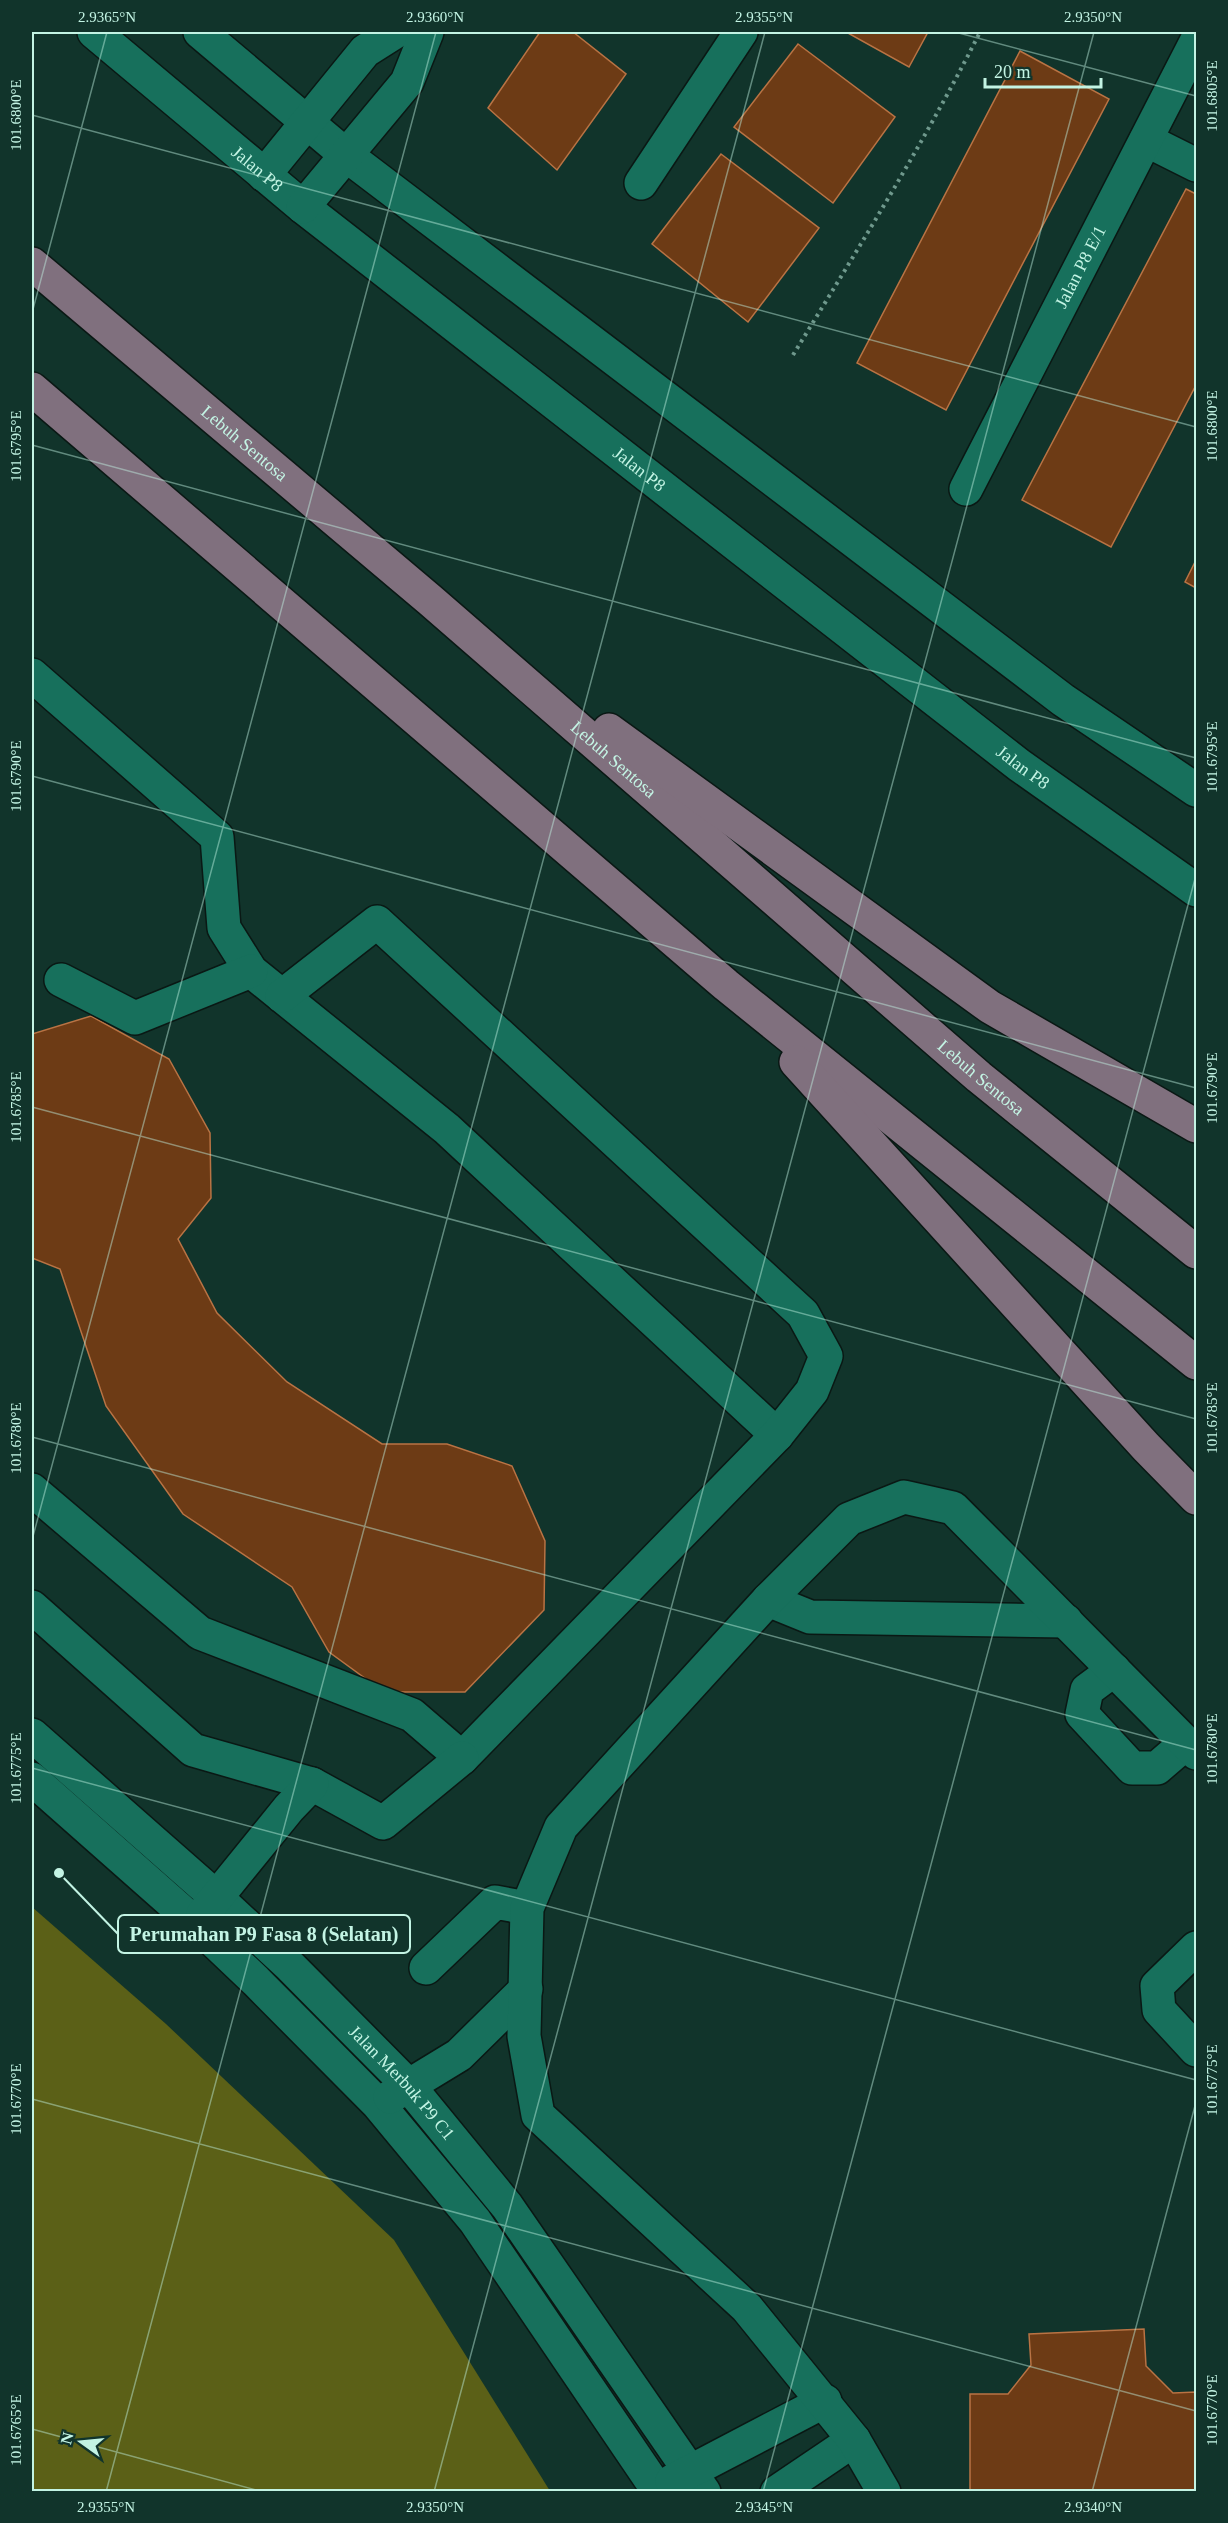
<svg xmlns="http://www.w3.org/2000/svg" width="1228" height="2523" viewBox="0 0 1228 2523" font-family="Georgia,serif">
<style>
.forest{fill:#5b6017}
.building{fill:#6d3b15;stroke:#b97344;stroke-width:1.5}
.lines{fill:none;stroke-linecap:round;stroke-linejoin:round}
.minor-casing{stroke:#0a1814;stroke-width:36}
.major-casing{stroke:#0a1814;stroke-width:36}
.path{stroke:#6f998d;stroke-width:4;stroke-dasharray:3 4.5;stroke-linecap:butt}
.minor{stroke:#17705c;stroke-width:33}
.major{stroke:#80707e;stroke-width:33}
.ticks{fill:none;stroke:#c3f4e4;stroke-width:1.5;stroke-opacity:0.45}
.labels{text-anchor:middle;stroke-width:6;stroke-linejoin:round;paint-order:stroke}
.street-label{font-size:18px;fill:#c3f4e4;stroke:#11342b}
.leader{fill:none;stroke:#c3f4e4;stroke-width:2}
.callout-dot{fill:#c3f4e4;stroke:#11342b;stroke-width:2}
.callout{fill:#11342b;stroke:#c3f4e4;stroke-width:2}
.callout-label{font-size:20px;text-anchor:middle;font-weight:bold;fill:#c3f4e4}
.neatline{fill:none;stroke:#c3f4e4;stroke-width:2}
.ticks-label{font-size:15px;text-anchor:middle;fill:#c3f4e4}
</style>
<rect width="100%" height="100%" fill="#11342b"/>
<polygon class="forest" points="32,1907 166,2024 394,2240 550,2491 32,2491"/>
<g class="building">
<polygon points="540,32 573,32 626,74 557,170 488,108"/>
<polygon points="846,32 928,32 909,67"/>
<polygon points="798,44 895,117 833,203 734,127"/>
<polygon points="1020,51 1109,99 946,410 857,363"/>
<polygon points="721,154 819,228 748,322 652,244"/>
<polygon points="1186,189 1196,194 1196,385 1111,547 1022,500"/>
<polygon points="1196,560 1196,588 1185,582"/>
<polygon points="91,1016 169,1059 210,1133 211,1198 178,1239 217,1313 287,1382 382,1444 447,1444 512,1466 545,1541 544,1610 465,1692 384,1692 329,1652 292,1587 183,1514 106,1406 60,1269 32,1258 32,1034"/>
<polygon points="1144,2329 1146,2366 1173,2393 1196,2392 1196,2492 970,2492 970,2394 1008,2394 1031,2365 1029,2334"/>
</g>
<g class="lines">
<g class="minor-casing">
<g id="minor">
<path id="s1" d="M 94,32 L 303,207 L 1019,765 L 1196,890"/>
<polyline points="200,32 346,155 1063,700 1196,790"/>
<polyline points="1146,140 1196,165"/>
<polyline points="264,175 365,51 395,32"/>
<polyline points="641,183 741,32"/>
<polyline points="303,207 407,82 427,32"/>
<path id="s2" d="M 966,489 L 1196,42"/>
<polyline points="32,675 217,837 224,928 251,971 447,1129 777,1435"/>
<polyline points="61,980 135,1018 251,971"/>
<polyline points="32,1490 200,1633 412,1715 462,1758 777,1435 812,1391 826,1356 803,1314 377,922 282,996"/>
<polyline points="768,1600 810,1617 1066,1621"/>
<polyline points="32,1607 193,1750 312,1784 383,1823 462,1758"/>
<polyline points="1114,1670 1087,1690 1082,1714 1132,1768 1157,1768 1186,1743"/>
<path id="s3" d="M 32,1735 L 216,1897 L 289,1965 L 408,2085 L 507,2206 L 704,2492"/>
<polyline points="32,1779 195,1923 256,1981 378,2104 475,2221 659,2492"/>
<polyline points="203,1914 289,1808 312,1784"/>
<polyline points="1196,1948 1157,1986 1159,2010 1196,2050"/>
<polyline points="426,1968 495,1902 527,1908"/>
<polyline points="390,2097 459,2055 526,1989"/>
<polyline points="672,2481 825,2401"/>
<polyline points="777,2492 854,2440"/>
<polyline points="884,2492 854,2440 747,2308 538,2115 524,2036 527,1908 561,1827 768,1600 849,1519 904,1497 953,1508 1196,1753"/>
</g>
</g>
<g class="major-casing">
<g id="major">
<path id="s4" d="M 32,264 L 430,600 L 979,1077 L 1196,1252"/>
<polyline points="32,389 726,985 1196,1363"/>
<polyline points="609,730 990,1007 1196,1126"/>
<polyline points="796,1062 1146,1447 1196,1498"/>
</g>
</g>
<path class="path" d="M 793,355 C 858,249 924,143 980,32"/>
<use href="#minor" class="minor"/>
<use href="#major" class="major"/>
</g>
<path class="ticks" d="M 955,32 L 1196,96M 32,115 L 1196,427M 32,313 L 107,32M 32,445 L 1196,758M 32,776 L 1196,1088M 32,1107 L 1196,1419M 32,1437 L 1196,1750M 32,1540 L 436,32M 32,1768 L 1196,2080M 32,2099 L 1196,2411M 32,2429 L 263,2492M 106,2492 L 765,32M 434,2492 L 1094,32M 763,2492 L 1196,875M 1092,2492 L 1196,2102"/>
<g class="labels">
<g class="street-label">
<text dy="6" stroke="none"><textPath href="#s1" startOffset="213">Jalan P8</textPath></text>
<text dy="6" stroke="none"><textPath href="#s2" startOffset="250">Jalan P8 E/1</textPath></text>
<text dy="6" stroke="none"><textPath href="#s4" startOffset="278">Lebuh Sentosa</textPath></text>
<text dy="6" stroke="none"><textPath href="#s1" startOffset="699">Jalan P8</textPath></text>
<text dy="6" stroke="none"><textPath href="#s4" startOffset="764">Lebuh Sentosa</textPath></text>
<text dy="6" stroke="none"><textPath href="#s1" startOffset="1185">Jalan P8</textPath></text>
<text dy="6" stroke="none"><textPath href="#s4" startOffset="1250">Lebuh Sentosa</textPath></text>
<text dy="6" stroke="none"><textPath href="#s3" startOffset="508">Jalan Merbuk P9 C1</textPath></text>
</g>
</g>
<path class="leader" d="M59 1873L118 1934"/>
<circle class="callout-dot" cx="59" cy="1873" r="6"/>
<rect class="callout" x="118" y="1915" width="292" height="38" rx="6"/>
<g class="callout-label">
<text x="264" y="1941">Perumahan P9 Fasa 8 (Selatan)</text>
</g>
<rect width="1228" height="2523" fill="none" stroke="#11342b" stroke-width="66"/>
<g transform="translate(81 2442) rotate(285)" stroke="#11342b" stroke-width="4.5" paint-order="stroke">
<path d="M0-4.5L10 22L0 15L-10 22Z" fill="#c3f4e4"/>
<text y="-9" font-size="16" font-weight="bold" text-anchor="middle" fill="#c3f4e4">N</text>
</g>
<path d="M985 78v9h116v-9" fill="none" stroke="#c3f4e4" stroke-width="3"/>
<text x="994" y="78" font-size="18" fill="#c3f4e4" stroke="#11342b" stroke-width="4.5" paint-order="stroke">20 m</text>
<rect x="33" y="33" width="1162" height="2457" class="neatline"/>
<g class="ticks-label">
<text x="107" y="22">2.9365°N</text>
<text x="435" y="22">2.9360°N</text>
<text x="764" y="22">2.9355°N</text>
<text x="1093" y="22">2.9350°N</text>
<text transform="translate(1212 96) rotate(-90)" y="5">101.6805°E</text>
<text transform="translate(16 115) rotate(-90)" y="5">101.6800°E</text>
<text transform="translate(1212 426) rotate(-90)" y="5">101.6800°E</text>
<text transform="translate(16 446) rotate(-90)" y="5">101.6795°E</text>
<text transform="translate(1212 757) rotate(-90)" y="5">101.6795°E</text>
<text transform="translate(16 776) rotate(-90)" y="5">101.6790°E</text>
<text transform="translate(1212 1088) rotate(-90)" y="5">101.6790°E</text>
<text transform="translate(16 1107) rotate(-90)" y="5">101.6785°E</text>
<text transform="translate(1212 1418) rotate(-90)" y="5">101.6785°E</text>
<text transform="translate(16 1438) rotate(-90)" y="5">101.6780°E</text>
<text transform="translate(1212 1749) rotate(-90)" y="5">101.6780°E</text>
<text transform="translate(16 1768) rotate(-90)" y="5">101.6775°E</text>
<text transform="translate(1212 2080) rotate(-90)" y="5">101.6775°E</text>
<text transform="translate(16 2099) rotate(-90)" y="5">101.6770°E</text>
<text transform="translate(1212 2410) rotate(-90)" y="5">101.6770°E</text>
<text transform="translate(16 2430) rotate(-90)" y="5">101.6765°E</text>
<text x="106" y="2512">2.9355°N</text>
<text x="435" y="2512">2.9350°N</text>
<text x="764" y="2512">2.9345°N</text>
<text x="1093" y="2512">2.9340°N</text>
</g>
</svg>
